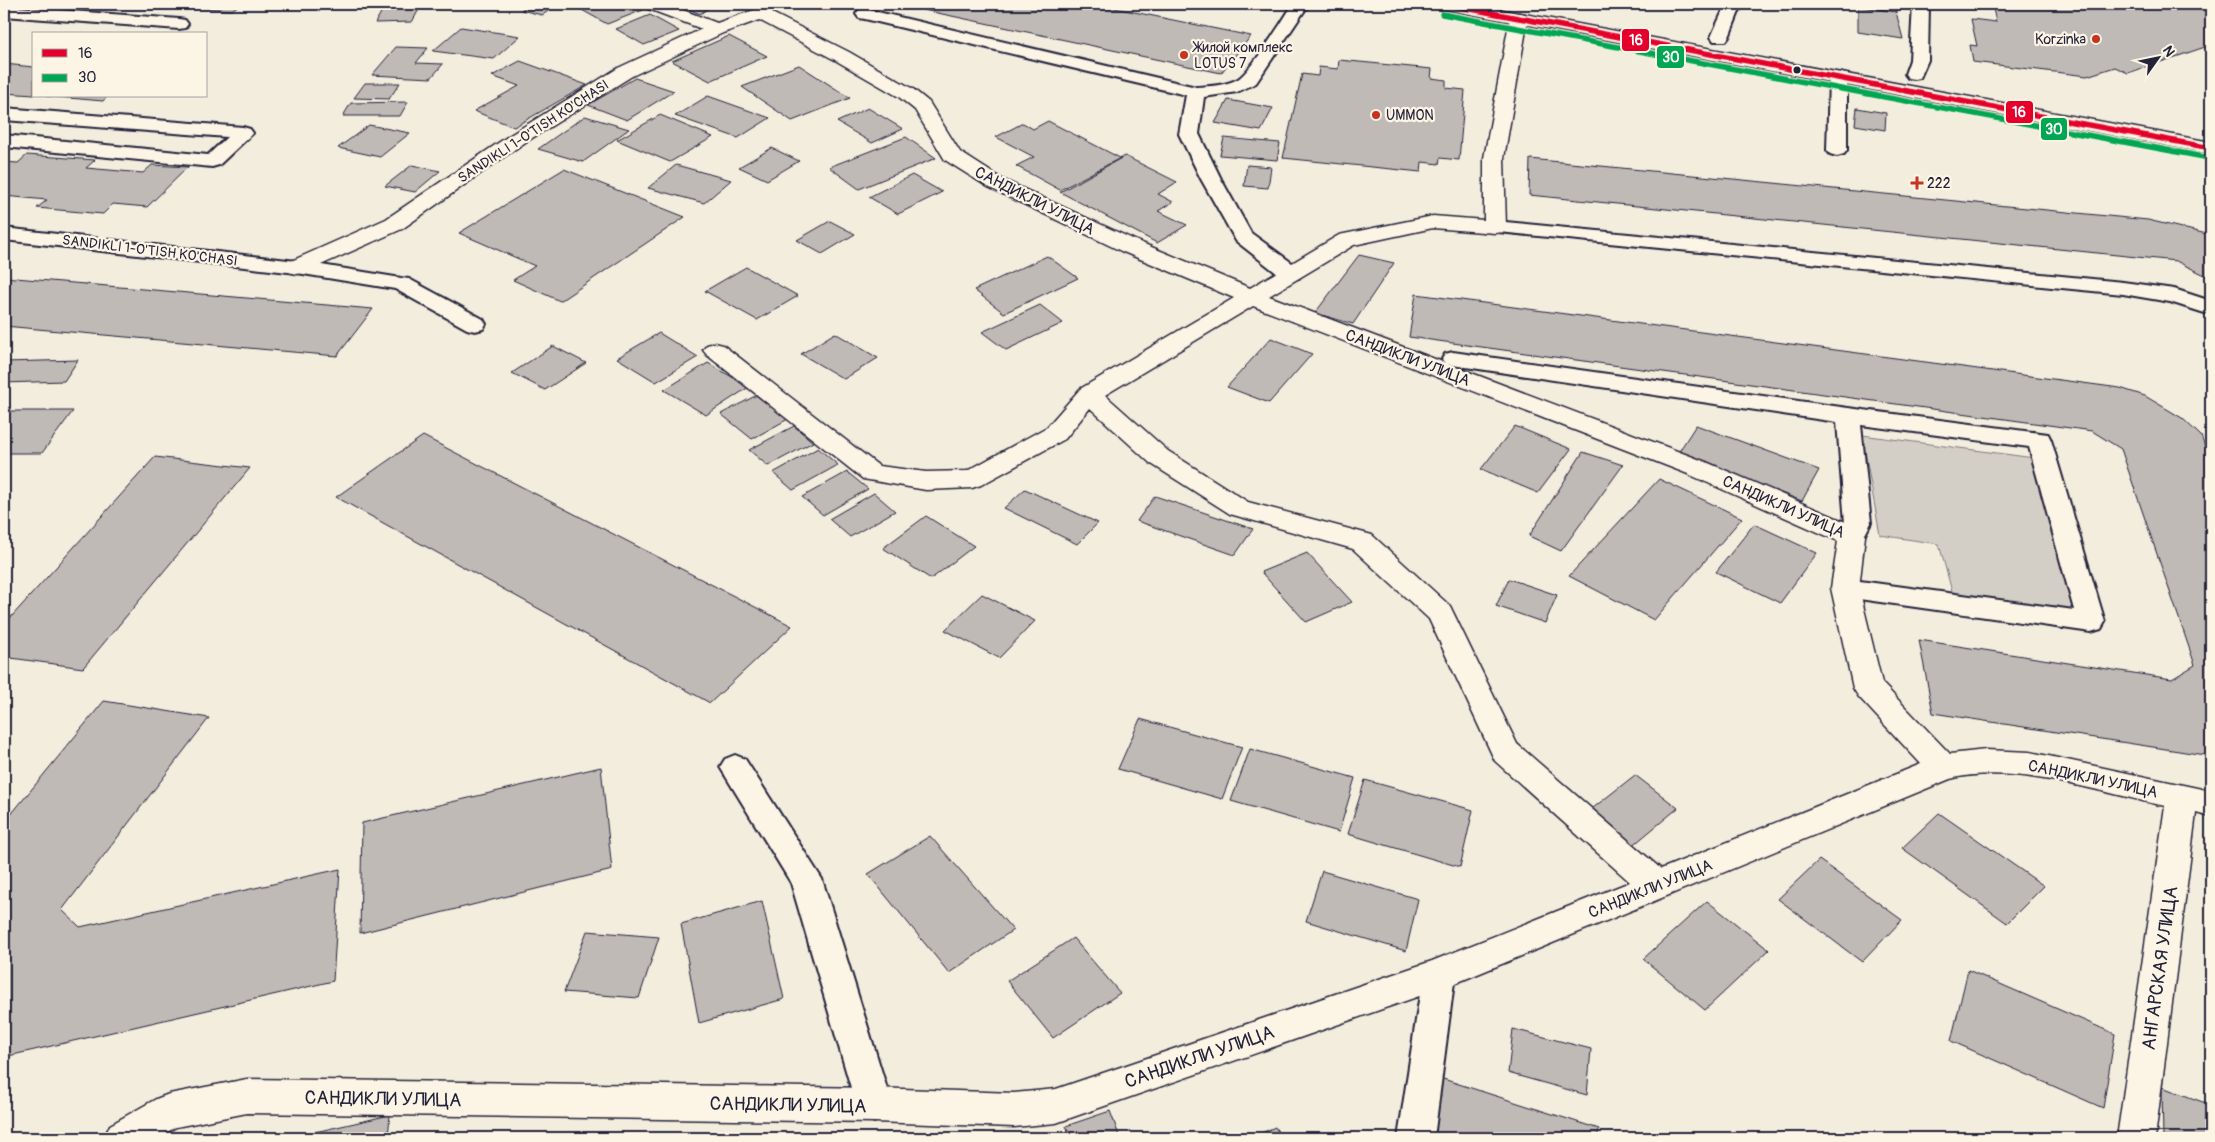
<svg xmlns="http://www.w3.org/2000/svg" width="2215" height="1142" viewBox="0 0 2215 1142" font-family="Pangolin,sans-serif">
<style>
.green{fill:#d4cfc6;stroke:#7b7880}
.building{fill:#bfbab6;stroke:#22223b}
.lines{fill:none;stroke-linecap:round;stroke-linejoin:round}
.lane-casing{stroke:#22223b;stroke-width:4}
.street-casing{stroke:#22223b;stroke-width:3}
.secondary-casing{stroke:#22223b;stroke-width:3}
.lane{fill:#fcf5e5;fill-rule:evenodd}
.street{fill:#fcf5e5;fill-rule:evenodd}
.secondary{fill:#fcf5e5;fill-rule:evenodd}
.bus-1-casing{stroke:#fcf5e5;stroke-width:8}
.bus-2-casing{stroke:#fcf5e5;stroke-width:8}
.bus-1{stroke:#e4002b;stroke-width:5.5}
.bus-2{stroke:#00a651;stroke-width:5.5}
.poi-dot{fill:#c8321e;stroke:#fcf5e5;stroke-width:2}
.bus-dot{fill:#22223b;stroke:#fcf5e5;stroke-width:2}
.labels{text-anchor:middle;stroke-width:4.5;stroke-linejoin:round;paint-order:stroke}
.far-poi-label{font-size:14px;fill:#22223b;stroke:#fcf5e5;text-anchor:start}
.far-street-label{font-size:14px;fill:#22223b;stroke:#fcf5e5}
.street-label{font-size:16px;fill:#22223b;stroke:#fcf5e5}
.near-street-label{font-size:19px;fill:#22223b;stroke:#fcf5e5}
.line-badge{stroke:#fcf5e5;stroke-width:2}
.badge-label{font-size:14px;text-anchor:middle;font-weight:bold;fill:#fff}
</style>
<rect width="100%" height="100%" fill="#f3edde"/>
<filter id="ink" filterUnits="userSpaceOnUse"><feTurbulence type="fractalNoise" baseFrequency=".02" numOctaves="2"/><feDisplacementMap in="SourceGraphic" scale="10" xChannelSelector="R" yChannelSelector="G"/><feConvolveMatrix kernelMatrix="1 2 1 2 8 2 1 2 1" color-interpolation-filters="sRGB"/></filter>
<g filter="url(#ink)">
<polygon class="green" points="1862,435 2034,458 2080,613 1953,595 1939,544 1880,535"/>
<g class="building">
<polygon points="140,4 240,4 232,10"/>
<polygon points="386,4 422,4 412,22 375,23"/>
<polygon points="531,4 560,4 542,15 521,10"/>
<polygon points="571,4 632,4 643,10 607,24"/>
<polygon points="677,4 714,4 700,14"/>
<polygon points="895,4 1095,4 1251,36 1221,73"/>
<polygon points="1845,4 1896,4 1896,12 1858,6"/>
<polygon points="1992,4 2211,4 2211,45 2128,73 2115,67 2087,76 1973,62 1970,45 1977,46 1971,19 1996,22"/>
<polygon points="1858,6 1896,12 1903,39 1858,32"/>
<polygon points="650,15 679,31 644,45 616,29"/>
<polygon points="461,27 520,36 494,59 433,51"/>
<polygon points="729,36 767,56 710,81 672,61"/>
<polygon points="396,47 428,48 416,63 443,64 431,78 372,75"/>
<polygon points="1339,60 1432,69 1431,78 1446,80 1446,88 1465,90 1459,160 1440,158 1439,164 1422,162 1421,172 1283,158 1302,74 1318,76 1319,67 1338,69"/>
<polygon points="520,61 587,85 514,127 474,111 519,86 492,76"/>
<polygon points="4,64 34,67 34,95 4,93"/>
<polygon points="799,65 850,98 792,121 742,87"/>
<polygon points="635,78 674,91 627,120 588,105"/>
<polygon points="365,83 400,83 389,99 354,98"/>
<polygon points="46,96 108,96 103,101"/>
<polygon points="708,96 770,118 738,138 675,116"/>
<polygon points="1228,100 1273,108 1261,131 1215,123"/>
<polygon points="408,102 400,116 343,116 351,103"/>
<polygon points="868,108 903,129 872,143 837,122"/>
<polygon points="1857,108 1886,113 1885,130 1855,125"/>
<polygon points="660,115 713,137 670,162 617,140"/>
<polygon points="585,116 629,129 583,162 538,149"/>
<polygon points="1048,121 1120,158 1060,190 1016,166 1034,157 996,137 1023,123 1033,129"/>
<polygon points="369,125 410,133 380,157 338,148"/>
<polygon points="906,137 936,158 859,189 829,167"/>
<polygon points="1224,138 1280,143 1277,160 1220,155"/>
<polygon points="772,148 799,161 767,180 739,167"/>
<polygon points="27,155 95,160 86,168 143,173 152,165 188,167 147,207 113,204 103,214 37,208 47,200 4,196 4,162 18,163"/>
<polygon points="1125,156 1177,182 1158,194 1173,202 1158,211 1187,225 1157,243 1060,192"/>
<polygon points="1530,159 2148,220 2211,235 2211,278 2176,261 1529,195"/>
<polygon points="412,165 440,171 415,192 385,186"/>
<polygon points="676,165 731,180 704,203 648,188"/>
<polygon points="1247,165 1271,167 1268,188 1244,186"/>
<polygon points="564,169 685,217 560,301 513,280 535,266 459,233"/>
<polygon points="912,175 942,192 898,214 869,197"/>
<polygon points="830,221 855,234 822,254 797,240"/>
<polygon points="1359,255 1394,263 1353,324 1315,313"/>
<polygon points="1047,256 1078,278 1004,313 974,290"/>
<polygon points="746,267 798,296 757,320 705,291"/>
<polygon points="4,277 373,309 337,356 4,326"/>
<polygon points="1416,294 2120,388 2145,396 2182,418 2201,436 2211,463 2211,756 1933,713 1919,640 2172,679 2195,665 2121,449 2092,431 1409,337"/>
<polygon points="1040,305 1063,323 1006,350 982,332"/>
<polygon points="659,333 698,357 656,382 617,358"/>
<polygon points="835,333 878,358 844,379 801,354"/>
<polygon points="1271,338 1312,354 1269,403 1227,387"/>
<polygon points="553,346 586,363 545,390 512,373"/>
<polygon points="78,360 64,381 4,383 4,362"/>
<polygon points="708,363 749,387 706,415 664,390"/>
<polygon points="757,395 788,419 752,439 721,414"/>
<polygon points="4,411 73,411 42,453 4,453"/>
<polygon points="1696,425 1819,470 1802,501 1678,453"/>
<polygon points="794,426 813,442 768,466 749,450"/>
<polygon points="1515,426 1571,449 1538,493 1481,469"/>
<polygon points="423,436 792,626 710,703 336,497"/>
<polygon points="818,448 838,465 793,490 773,473"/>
<polygon points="1583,452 1623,465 1561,551 1529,536"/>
<polygon points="155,457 250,468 83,668 4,657 4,625"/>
<polygon points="847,472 868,489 823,515 802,497"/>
<polygon points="1659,479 1742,518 1654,620 1569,576"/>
<polygon points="1025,489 1098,523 1077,544 1004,508"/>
<polygon points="874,493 895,511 850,537 829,519"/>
<polygon points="1155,496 1253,529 1235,555 1137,521"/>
<polygon points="926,516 974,546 931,579 883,548"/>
<polygon points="1754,524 1817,553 1780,603 1716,572"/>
<polygon points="1307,553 1352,602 1306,622 1261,572"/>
<polygon points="1509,579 1557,595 1545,623 1496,606"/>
<polygon points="982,594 1035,621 999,658 945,630"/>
<polygon points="104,701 209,718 62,910 80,927 340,869 333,981 4,1057 4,823"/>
<polygon points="1140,719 1242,747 1222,799 1118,769"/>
<polygon points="1250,749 1355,778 1339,832 1231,801"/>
<polygon points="601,767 612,870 360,933 362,823"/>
<polygon points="1635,775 1678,808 1631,847 1588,812"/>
<polygon points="1365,780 1473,810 1460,867 1348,834"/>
<polygon points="1939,813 2044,886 2007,923 1902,848"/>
<polygon points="930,836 1013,930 949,973 868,874"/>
<polygon points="1819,860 1902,920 1862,962 1778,899"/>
<polygon points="1322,871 1418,899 1406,951 1306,921"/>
<polygon points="762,901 784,999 699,1023 681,924"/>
<polygon points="1707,901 1769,950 1705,1010 1643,959"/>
<polygon points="587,931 659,937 639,998 564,992"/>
<polygon points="1073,938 1120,993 1053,1038 1007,981"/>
<polygon points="1968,970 2115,1034 2103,1108 1951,1041"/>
<polygon points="1513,1029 1591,1049 1587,1095 1508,1073"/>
<polygon points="1440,1078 1599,1129 1597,1138 1426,1138"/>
<polygon points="2162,1087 2211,1105 2211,1138 2163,1138"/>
<polygon points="1110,1111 1120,1138 1071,1138 1066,1126"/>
<polygon points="390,1115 388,1138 306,1138 306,1134"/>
<polygon points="1275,1127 1282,1138 1250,1138"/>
</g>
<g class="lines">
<g class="lane-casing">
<g id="lane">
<path d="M 1293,4 L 1309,4 L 1256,83 L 1237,92 L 1204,97 L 1199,134 L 1221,179 L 1251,233 L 1299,268 L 1302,273 L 1299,278 L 1291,279 L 1283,278 L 1236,241 L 1201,179 L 1179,134 L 1186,95 L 865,19 L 859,18 L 856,14 L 859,10 L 865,9 L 1196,87 C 1210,86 1225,86 1238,79 C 1251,71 1284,19 1293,4 Z"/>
<polygon points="1726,4 1742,4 1729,37 1726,41 1714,41 1711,37"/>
<polygon points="1913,4 1929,4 1928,60 1920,78 1914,79 1908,78 1905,74 1910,60"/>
<polygon points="4,6 179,19 185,20 188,24 185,28 179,29 4,16"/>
<polygon points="1838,73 1844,74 1847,78 1847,150 1844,154 1837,156 1830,154 1827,150 1829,78 1832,74"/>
<polygon points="4,108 243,127 250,129 253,133 219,165 212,167 4,147 4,135 208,155 227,137 4,120"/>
<polygon points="1495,221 2123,282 2174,289 2211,301 2211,315 2170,302 2123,294 1488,231 1485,227 1488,223"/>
<polygon points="4,228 297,261 401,278 409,279 483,319 486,324 483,329 475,331 467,329 395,289 297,273 4,240"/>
<polygon points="1453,352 1848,408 2048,434 2051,440 2105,622 2101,629 2091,632 1845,597 1836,595 1832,588 1836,581 1845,579 2074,610 2029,447 1861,425 1871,523 1861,542 1852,545 1843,542 1839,536 1845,523 1837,422 1445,364 1442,359 1445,354"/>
<polygon points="735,755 745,759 822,879 892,1105 886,1117 874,1122 862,1117 856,1105 791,883 720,767 725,759"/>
<polygon points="1439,959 1451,964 1455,974 1434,1138 1398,1138 1423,974 1427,964"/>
</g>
</g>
<g class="street-casing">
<path id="street" d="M 643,4 L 667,4 L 717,23 L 754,10 L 762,4 L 782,4 L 772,13 L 849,52 L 913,89 L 929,102 L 960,152 L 1002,179 L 1137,241 L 1250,288 L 1339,235 L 1433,216 L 1484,220 L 1484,158 L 1510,18 L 1513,14 L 1519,13 L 1525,14 L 1528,18 L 1504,158 L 1506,227 L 1503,232 L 1495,233 L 1433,228 L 1354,245 L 1269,296 L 1706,462 L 1862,529 L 1865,536 L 1859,588 L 1882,683 L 1950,754 L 1986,750 L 2030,752 L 2211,791 L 2211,817 L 2196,813 L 2155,1138 L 2117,1138 L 2165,806 C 2101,792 2014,763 1950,779 L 1451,985 L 1056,1123 L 1014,1127 L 874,1122 L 247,1113 L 176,1127 L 157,1138 L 104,1138 L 110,1125 L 156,1099 L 169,1094 L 247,1079 L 874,1088 L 1014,1093 L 1056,1089 L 1432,961 L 1630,882 L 1495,761 L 1429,619 L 1353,549 L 1230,514 L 1150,463 L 1090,408 L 1065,439 L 981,485 L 972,488 L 926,490 L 863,479 L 707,355 L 703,350 L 707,345 L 715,343 L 723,345 L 879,466 L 926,472 L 967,471 L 1047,427 L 1080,389 L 1234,298 L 1121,251 L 988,187 L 945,160 L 915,110 L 899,97 L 835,60 L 759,20 L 723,33 L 632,76 L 521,145 L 402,229 L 305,272 L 297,274 L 289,272 L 286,267 L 289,262 L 386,219 L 507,137 L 618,68 L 702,29 L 646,8 ZM 1253,306 L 1688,474 L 1838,541 L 1831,588 L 1853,688 L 1858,696 L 1921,764 L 1661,869 L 1517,744 L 1450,606 L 1372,535 L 1248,502 L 1168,451 L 1105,395 Z"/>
</g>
<g class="secondary-casing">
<polygon id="secondary" points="1435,4 1471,4 2211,142 2211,154 1444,9 1438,8"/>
</g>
<use href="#lane" class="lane"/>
<use href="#street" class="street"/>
<use href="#secondary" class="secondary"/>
<g class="bus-1-casing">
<polyline id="bus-1" points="1444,4 2211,148"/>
</g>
<g class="bus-2-casing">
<polyline id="bus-2" points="1442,14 2209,158"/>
</g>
<use href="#bus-1" class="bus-1"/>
<use href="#bus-2" class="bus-2"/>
</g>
</g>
<g class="poi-dot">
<circle cx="2096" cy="39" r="5"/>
<circle cx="1184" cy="55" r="5"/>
<circle cx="1376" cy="115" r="5"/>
<path d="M1914.5 175.5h5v5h5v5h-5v5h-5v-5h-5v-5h5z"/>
</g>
<circle class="bus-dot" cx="1797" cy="70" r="4.5"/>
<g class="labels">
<g class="far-poi-label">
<text x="2086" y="44" text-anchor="end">Korzinka</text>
<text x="1194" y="52">Жилой комплекс<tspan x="1194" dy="16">LOTUS 7</tspan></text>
<text x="1386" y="120">UMMON</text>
<text x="1927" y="188">222</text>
</g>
<g class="far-street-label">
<text transform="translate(533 131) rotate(-33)" y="5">SANDIKLI 1-O'TISH KO'CHASI</text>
<text transform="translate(150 250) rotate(7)" y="5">SANDIKLI 1-O'TISH KO'CHASI</text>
</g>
<g class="street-label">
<text transform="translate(1035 200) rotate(27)" y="6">САНДИКЛИ УЛИЦА</text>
<text transform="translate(1408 357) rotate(21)" y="6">САНДИКЛИ УЛИЦА</text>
<text transform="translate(1784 506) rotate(24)" y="6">САНДИКЛИ УЛИЦА</text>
<text transform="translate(2093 778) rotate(12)" y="6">САНДИКЛИ УЛИЦА</text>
<text transform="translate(1650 888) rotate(-22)" y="6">САНДИКЛИ УЛИЦА</text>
</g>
<g class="near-street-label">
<text transform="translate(2159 968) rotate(-82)" y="7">АНГАРСКАЯ УЛИЦА</text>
<text transform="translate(1199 1056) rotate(-19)" y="7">САНДИКЛИ УЛИЦА</text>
<text transform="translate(383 1098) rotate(1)" y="7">САНДИКЛИ УЛИЦА</text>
<text transform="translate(788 1104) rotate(1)" y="7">САНДИКЛИ УЛИЦА</text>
</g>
</g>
<g class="line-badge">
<rect x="1621" y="28" width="29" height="24" rx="5" fill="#e4002b"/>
<rect x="1656" y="45" width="29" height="24" rx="5" fill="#00a651"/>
<rect x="2005" y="100" width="29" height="24" rx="5" fill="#e4002b"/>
<rect x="2040" y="117" width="28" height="24" rx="5" fill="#00a651"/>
</g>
<g class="badge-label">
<text x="1636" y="45">16</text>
<text x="1671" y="62">30</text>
<text x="2019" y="117">16</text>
<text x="2054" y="134">30</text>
</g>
<rect width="2215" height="1142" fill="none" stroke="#fcf5e5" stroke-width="20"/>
<rect x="10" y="10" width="2195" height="1122" fill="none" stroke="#22223b" stroke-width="2" filter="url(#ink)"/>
<rect x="32" y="32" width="175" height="65" fill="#fcf5e5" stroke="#a5a1a1"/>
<rect x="42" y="49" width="25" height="8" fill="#e4002b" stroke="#a5a1a1"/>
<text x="78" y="58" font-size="15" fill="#22223b">16</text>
<rect x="42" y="74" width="25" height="8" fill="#00a651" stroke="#a5a1a1"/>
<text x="78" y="82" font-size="15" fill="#22223b">30</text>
<g transform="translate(2158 58) rotate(57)" stroke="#fcf5e5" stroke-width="4" paint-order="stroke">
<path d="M0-4L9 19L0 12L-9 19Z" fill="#22223b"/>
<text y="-8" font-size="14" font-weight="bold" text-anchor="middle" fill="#22223b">N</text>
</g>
</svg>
